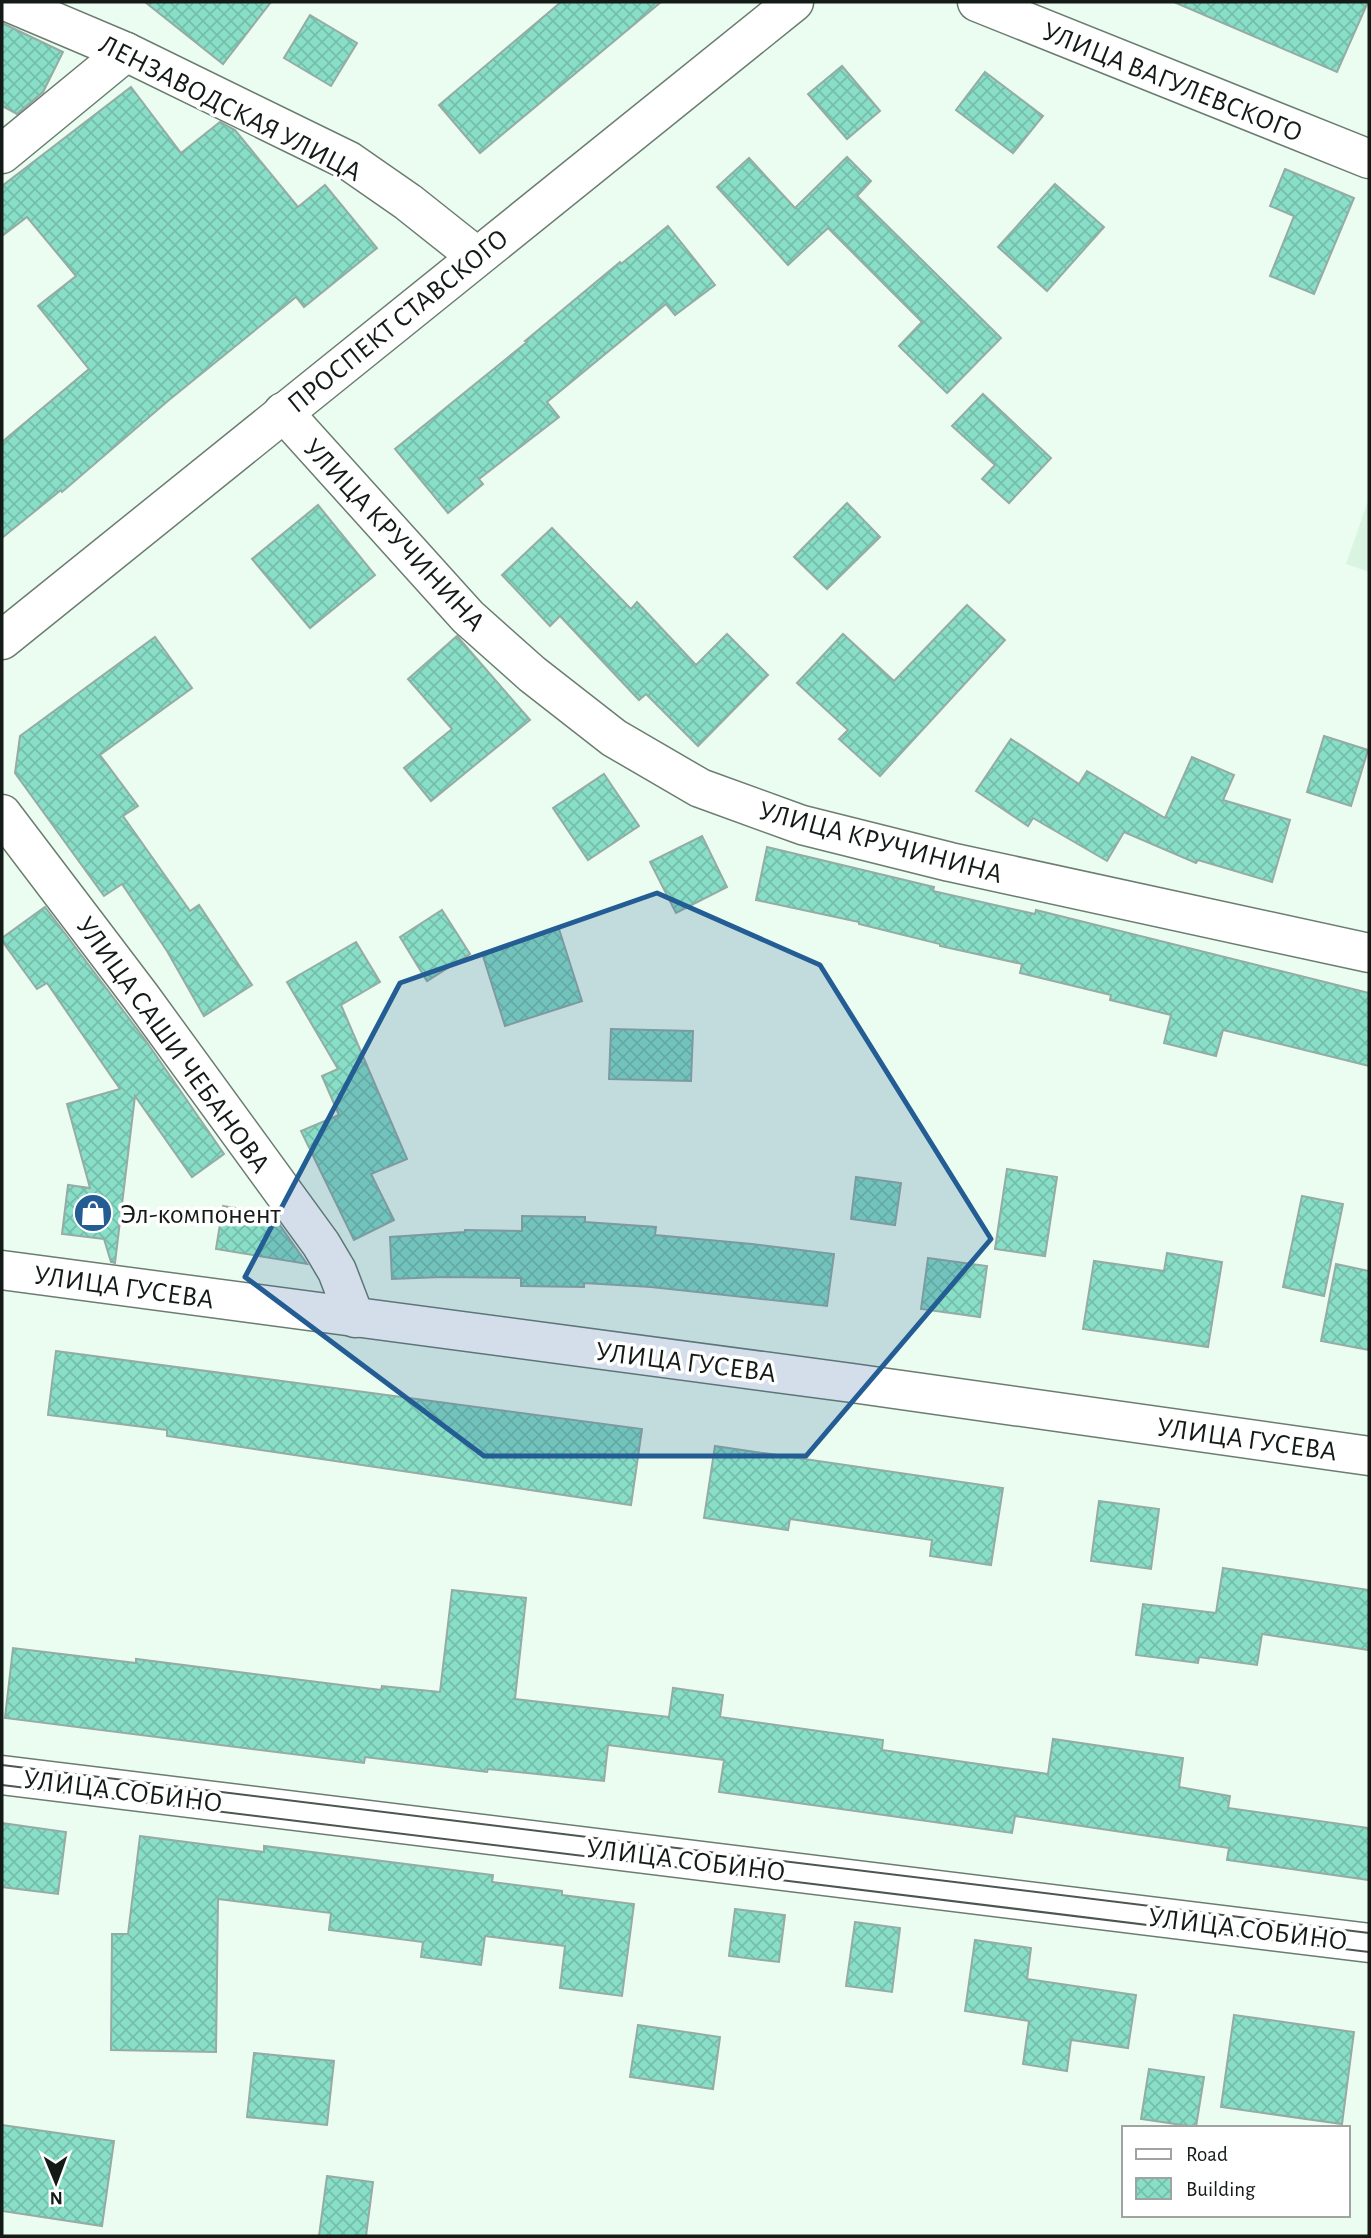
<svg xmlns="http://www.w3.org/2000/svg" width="1371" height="2238" viewBox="0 0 1371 2238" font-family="'Alegreya Sans',sans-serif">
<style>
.built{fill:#daf4e2}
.building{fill:url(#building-cross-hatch);stroke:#95aba4;stroke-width:2}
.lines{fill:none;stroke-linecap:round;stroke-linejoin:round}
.street-casing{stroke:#6b7c71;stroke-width:41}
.secondary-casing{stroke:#6b7c71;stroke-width:41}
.street{stroke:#fff;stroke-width:38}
.secondary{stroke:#fff;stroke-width:38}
.tram{stroke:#4c554f;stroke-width:2}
.marked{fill:#245c94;fill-opacity:0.2;stroke:#245c94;stroke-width:5;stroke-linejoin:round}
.labels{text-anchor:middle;stroke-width:7;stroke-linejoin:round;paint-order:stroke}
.street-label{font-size:28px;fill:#141a16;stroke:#fff}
.poi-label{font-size:28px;fill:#141a16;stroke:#fff;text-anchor:start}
</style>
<defs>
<pattern id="building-cross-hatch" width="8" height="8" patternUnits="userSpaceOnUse" patternTransform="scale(1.75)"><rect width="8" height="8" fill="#88dec7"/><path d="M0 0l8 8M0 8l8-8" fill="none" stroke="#74beaa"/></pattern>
</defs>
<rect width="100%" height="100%" fill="#eafdf0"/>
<polygon class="built" points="1369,498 1369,572 1346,564"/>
<g class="building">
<polygon points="145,2 271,2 223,64"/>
<polygon points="561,2 661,2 480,153 439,105"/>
<polygon points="1174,2 1368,2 1337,72"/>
<polygon points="310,15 357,43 331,86 284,58"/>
<polygon points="2,23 63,52 43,92 17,114 2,106"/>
<polygon points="842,66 880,111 847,139 808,94"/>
<polygon points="985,72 1043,116 1013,153 956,110"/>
<polygon points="131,87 181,153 220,122 235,130 298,207 325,185 377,248 304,307 296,297 169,400 62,492 61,490 2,538 2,442 89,369 38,306 76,276 27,217 2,236 2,186"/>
<polygon points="847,157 871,181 857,196 1001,338 947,393 899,346 922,322 828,228 788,265 717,187 749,158 795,208"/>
<polygon points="1285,169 1354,198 1314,294 1270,276 1294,216 1270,206"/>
<polygon points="1055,184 1104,227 1047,291 998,247"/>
<polygon points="668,226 715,285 675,315 666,304 547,402 559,417 479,479 483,484 448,513 395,449 527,342 525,341 620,262 621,264"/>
<polygon points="983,394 1051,458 1009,503 982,479 995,465 952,426"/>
<polygon points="847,503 880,537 827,589 794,557"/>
<polygon points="318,505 375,575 310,628 252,559"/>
<polygon points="552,528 631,609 637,602 696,665 727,634 768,675 698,746 646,694 639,700 560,616 550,626 502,575"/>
<polygon points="967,605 1005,640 880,776 839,739 848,730 797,683 843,634 894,681"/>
<polygon points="457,636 530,720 431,801 404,768 452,729 408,679"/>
<polygon points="155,637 192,688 100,755 138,806 123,816 190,911 199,905 252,985 204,1016 167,951 122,884 104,896 15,773 20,736"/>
<polygon points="1324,736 1368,750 1351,806 1307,792"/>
<polygon points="1011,739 1079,784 1087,771 1165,818 1192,757 1234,775 1223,800 1290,820 1272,882 1198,860 1196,863 1124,832 1107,861 1033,818 1028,826 976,791"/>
<polygon points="604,774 639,826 588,860 553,808"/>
<polygon points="702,836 727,887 676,913 650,862"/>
<polygon points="767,847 934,887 933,891 1035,914 1036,910 1369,993 1369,1066 1223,1030 1216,1056 1164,1043 1171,1015 1110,1000 1111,995 1020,973 1022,964 940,946 940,944 859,924 859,922 756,900"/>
<polygon points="45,907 146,1041 224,1154 192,1177 135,1096 115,1263 111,1262 104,1239 62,1234 68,1185 90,1188 67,1104 120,1089 47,983 37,989 2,941 2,938"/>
<polygon points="442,910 470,954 427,981 400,937"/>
<polygon points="559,929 582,1001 505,1026 482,953"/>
<polygon points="356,942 380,982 341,1005 407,1159 371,1174 394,1220 354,1240 301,1131 339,1115 322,1076 338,1069 287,982"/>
<polygon points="611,1029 693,1031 691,1081 609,1079"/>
<polygon points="1007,1169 1057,1177 1045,1256 995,1249"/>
<polygon points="856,1177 901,1183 895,1225 851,1219"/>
<polygon points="1302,1196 1343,1204 1324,1296 1283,1287"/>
<polygon points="223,1206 272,1214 307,1264 216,1249"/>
<polygon points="522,1216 585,1217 585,1222 656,1227 655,1235 752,1244 834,1254 827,1306 651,1287 584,1283 584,1287 521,1286 521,1278 442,1277 392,1279 390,1237 465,1232 465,1230 522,1231"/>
<polygon points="1167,1253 1222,1262 1208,1347 1083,1329 1094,1261 1164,1271"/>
<polygon points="928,1258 987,1266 980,1317 921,1309"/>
<polygon points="1336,1264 1369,1271 1369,1350 1321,1341"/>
<polygon points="56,1351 642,1429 631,1505 167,1436 167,1430 48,1415"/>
<polygon points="715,1446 1003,1488 991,1565 930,1556 932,1540 790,1519 788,1530 704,1518"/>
<polygon points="1099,1501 1159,1509 1151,1569 1091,1561"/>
<polygon points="1223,1568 1369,1590 1369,1650 1262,1634 1257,1665 1199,1657 1198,1663 1136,1655 1143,1604 1216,1613"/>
<polygon points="452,1590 526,1598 515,1699 669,1717 673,1688 723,1695 720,1717 883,1740 882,1750 1048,1774 1053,1739 1183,1758 1179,1787 1230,1796 1228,1808 1369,1828 1369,1880 1227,1860 1229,1848 1015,1816 1012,1833 719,1792 724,1760 608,1745 604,1781 488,1769 487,1772 365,1757 364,1763 5,1718 13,1648 136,1663 136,1659 381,1690 382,1686 440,1692"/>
<polygon points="2,1823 66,1832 58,1894 2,1887"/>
<polygon points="140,1836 264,1852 264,1846 493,1875 492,1882 562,1891 562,1895 634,1904 622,1996 560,1988 565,1946 485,1936 481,1965 421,1957 423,1942 329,1930 331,1913 218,1899 216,2052 111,2050 112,1934 128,1934"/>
<polygon points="735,1909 785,1915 779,1962 729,1956"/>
<polygon points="855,1922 900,1928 892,1992 846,1986"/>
<polygon points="975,1940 1031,1948 1027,1979 1136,1995 1128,2048 1071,2040 1067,2071 1023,2064 1029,2021 965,2011"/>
<polygon points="1234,2015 1354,2032 1342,2124 1221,2107"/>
<polygon points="638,2025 720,2037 713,2089 630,2077"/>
<polygon points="254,2053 334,2061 327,2125 247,2117"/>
<polygon points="1149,2069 1204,2077 1196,2127 1141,2119"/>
<polygon points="2,2125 114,2141 102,2226 2,2211"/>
<polygon points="327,2176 373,2182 366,2236 319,2236"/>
</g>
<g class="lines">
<g class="street-casing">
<g id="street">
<polyline points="8,2 126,52 349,161 408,202 476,256"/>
<polyline points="977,2 1369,159"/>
<polyline points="2,154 126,52"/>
<polyline points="283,412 468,617 532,674 614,738 700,788 802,825 950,862 1369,953"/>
<polyline points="2,814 141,997 321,1244 337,1271 355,1318"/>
<polyline points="2,1775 1369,1943"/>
</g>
</g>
<g class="secondary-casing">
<g id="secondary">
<polyline points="2,640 794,2"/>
<polyline points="2,1270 852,1383 1369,1456"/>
</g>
</g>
<use href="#street" class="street"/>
<use href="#secondary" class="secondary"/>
<g class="tram">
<polyline points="2,1765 1369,1933"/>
<polyline points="2,1785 1369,1952"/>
</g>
</g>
<path class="marked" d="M 657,893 L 820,965 L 991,1239 L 806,1456 L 484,1456 L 245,1277 L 400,983 Z"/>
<defs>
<g id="shop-disc" transform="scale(2.0125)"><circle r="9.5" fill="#245c94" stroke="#fff"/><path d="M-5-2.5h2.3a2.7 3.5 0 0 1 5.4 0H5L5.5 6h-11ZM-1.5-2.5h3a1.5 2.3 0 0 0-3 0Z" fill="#fff"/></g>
</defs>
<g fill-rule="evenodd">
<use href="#shop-disc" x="93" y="1213"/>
</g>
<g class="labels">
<g class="street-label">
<text transform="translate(1173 81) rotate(22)" y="10">УЛИЦА ВАГУЛЕВСКОГО</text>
<text transform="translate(231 107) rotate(27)" y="10">ЛЕНЗАВОДСКАЯ УЛИЦА</text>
<text transform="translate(397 320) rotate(-39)" y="10">ПРОСПЕКТ СТАВСКОГО</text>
<text transform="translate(395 534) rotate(47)" y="10">УЛИЦА КРУЧИНИНА</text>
<text transform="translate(881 841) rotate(15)" y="10">УЛИЦА КРУЧИНИНА</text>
<text transform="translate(174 1044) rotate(54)" y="10">УЛИЦА САШИ ЧЕБАНОВА</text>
<text transform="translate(124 1286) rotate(8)" y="10">УЛИЦА ГУСЕВА</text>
<text transform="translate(686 1361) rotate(7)" y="10">УЛИЦА ГУСЕВА</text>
<text transform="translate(1247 1438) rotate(8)" y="10">УЛИЦА ГУСЕВА</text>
<text transform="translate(123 1790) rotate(7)" y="10">УЛИЦА СОБИНО</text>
<text transform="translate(686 1859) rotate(7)" y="10">УЛИЦА СОБИНО</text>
<text transform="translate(1248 1928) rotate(7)" y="10">УЛИЦА СОБИНО</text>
</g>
<g class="poi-label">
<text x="120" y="1223">Эл-компонент</text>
</g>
</g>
<rect width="1371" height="2238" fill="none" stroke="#141a16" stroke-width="7"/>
<rect x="1122" y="2126" width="228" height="91" fill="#ffffff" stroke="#a1a3a2" stroke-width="2"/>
<rect x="1136" y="2149" width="35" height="10" fill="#ffffff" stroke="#a1a3a2" stroke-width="2"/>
<text x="1186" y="2161" font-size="21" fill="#141a16">Road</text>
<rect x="1136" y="2178" width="35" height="21" fill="url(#building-cross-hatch)" stroke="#a1a3a2" stroke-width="2"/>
<text x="1186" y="2196" font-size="21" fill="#141a16">Building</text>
<g transform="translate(56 2182) rotate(179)" stroke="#ffffff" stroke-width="5" paint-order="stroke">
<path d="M0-5L12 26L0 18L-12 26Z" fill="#141a16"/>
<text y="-10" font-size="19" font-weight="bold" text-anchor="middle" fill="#141a16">N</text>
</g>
</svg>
